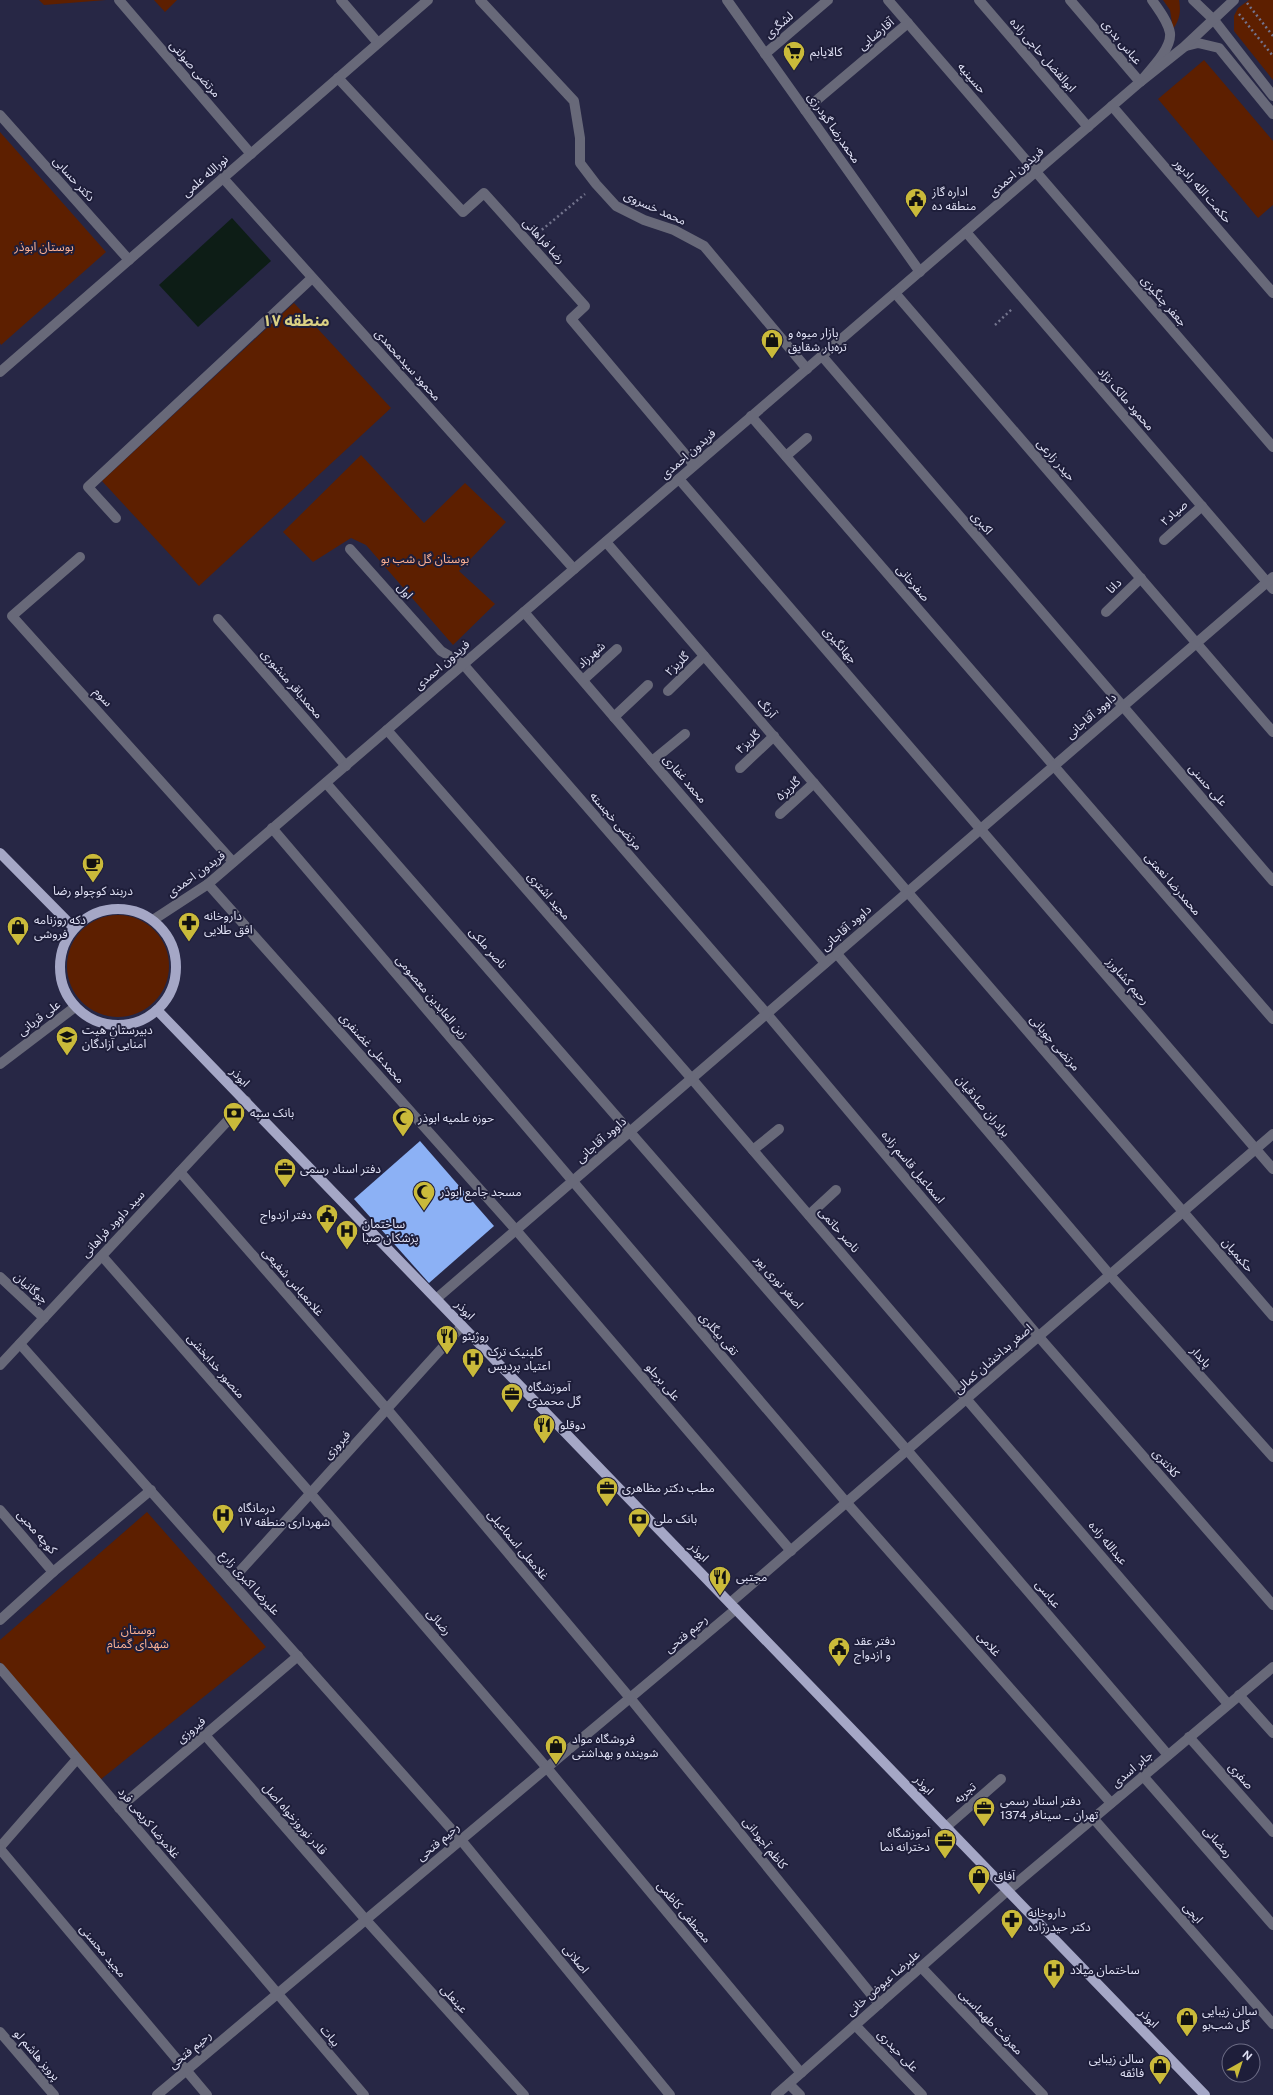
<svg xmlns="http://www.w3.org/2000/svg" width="1273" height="2095" viewBox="0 0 1273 2095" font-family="'Public Sans','Noto Sans Arabic',sans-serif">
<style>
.green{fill:#5d1f00}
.water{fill:#0d1d16}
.building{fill:#8cb1f5}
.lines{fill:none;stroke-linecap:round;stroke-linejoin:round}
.path{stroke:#73748d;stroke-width:2.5;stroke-dasharray:2 3;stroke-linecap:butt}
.minor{stroke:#686979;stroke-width:10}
.major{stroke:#a5a7c6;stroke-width:10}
.labels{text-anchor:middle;stroke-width:4;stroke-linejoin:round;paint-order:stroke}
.street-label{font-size:12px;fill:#e1e2f6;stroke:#1e1e3a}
.poi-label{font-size:12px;fill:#e1e2f6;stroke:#1e1e3a;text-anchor:start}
.park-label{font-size:12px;fill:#fcb193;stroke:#1e1e3a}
.district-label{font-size:16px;font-weight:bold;fill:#dbd183;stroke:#1e1e3a}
</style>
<rect width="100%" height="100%" fill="#272745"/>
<g class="green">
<polygon points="39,0 106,0 44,5"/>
<polygon points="154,0 177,0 165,12"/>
<path d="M 1163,0 L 1179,0 C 1181,12 1180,19 1173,29 L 1170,10 Z"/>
<polygon points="1249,0 1273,0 1273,80 1234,31 1234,16 1238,8"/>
<polygon points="1204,60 1273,141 1273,205 1258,218 1158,99"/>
<polygon points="0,132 106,252 1,345 0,343"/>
<polygon points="294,303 391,408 199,586 102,481"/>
<polygon points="361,455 424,523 465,483 506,522 459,571 495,604 453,645 366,545 351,538 313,562 283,532"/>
<circle cx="118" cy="966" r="51"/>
<polygon points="147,1512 266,1647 100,1780 0,1662 0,1640"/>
</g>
<polygon class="water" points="232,218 271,261 198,327 159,285"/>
<polygon class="building" points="420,1141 494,1226 429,1283 354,1199"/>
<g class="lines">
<g class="path">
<polyline points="1247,3 1273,36"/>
<polyline points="1239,14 1273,56"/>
<polyline points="538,233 585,194"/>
<polyline points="995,325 1012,309"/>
</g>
<g class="minor">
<polyline points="119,0 251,154"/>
<polyline points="341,0 378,43"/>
<polyline points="480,0 574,101 580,138 580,163 596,184 616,206 644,220 674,230 704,246 807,369"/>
<polyline points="727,0 920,272"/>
<polyline points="888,0 1273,447"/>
<polyline points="979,0 1088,127"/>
<path d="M 1070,0 L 1140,82 C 1149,71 1172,49 1170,33 C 1168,21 1158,9 1152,0"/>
<polyline points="1193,0 1214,20 1273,96"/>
<polyline points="1186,46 1198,43 1219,48 1273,114"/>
<polyline points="765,54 828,0"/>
<polyline points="338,78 463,212 484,193 585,306 571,319 694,465"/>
<polyline points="1112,106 1273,293"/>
<polyline points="805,110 908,23"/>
<polyline points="0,115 129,260"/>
<polyline points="223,178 574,569"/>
<polyline points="966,232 1273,589"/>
<polyline points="895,293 1273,732"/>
<polyline points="822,356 1273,881"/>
<polyline points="0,372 428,0"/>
<polyline points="751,416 1273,1019"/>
<polyline points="786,456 807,438"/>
<polyline points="679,479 1273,1169"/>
<polyline points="116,518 88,487 312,278"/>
<polyline points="1164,540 1202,506"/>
<polyline points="606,542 1273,1316"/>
<polyline points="350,549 441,651 463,664 767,1014 1039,1337 1273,1605"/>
<polyline points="80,557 12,616 233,862"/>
<polyline points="524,612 825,963"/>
<polyline points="1106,612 1141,578"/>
<polyline points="218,619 346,766"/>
<polyline points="583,680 617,649"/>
<polyline points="668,691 704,656"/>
<polyline points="614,717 648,685"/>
<polyline points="387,730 692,1079 1228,1704"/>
<polyline points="652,761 685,734"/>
<polyline points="740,768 774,736"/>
<polyline points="326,783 907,1450 1168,1755"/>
<polyline points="780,814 814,783"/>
<polyline points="272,828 846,1502 1111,1803"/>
<polyline points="208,884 516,1230 791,1551"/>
<polyline points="153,920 208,884 1140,82 1184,47 1234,0"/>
<polyline points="837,954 1110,1275 1273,1457"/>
<polyline points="0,1064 75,1007"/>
<polyline points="753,1150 779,1129"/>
<polyline points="180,1172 387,1409 630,1698 879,2004"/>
<polyline points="809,1215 836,1190"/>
<polyline points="102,1256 311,1494 547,1768 801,2073"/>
<polyline points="0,1277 44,1318"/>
<polyline points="436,1299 1273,577"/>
<polyline points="20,1344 461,1840 670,2095"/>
<polyline points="0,1365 246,1101"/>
<polyline points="0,1510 53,1572"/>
<polyline points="231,1581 462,1326"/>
<polyline points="730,1603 1273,1134"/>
<polyline points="0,1620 53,1572 151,1490"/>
<polyline points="0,1668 364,2095"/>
<polyline points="1239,1695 1273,1733"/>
<polyline points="205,1735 366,1920 524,2095"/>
<polyline points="1189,1737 1273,1832"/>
<polyline points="1143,1776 1273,1925"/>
<polyline points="119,1808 298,1656"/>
<polyline points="1093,1818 1273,2024"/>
<polyline points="946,1827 1001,1779"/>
<polyline points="0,1847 77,1759"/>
<polyline points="0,1849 207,2095"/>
<polyline points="921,1967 1043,2095"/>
<polyline points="855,2025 922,2095"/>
<polyline points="0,2032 54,2095"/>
<polyline points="789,2084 800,2095"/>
<polyline points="157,2095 736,1609"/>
<polyline points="776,2095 1007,1891 1273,1667"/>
</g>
<g class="major">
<polyline points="0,853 74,928"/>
<circle cx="118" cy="967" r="58"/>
<polyline points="157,1010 1205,2095"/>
</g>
</g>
<defs>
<g id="supermarket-pin" transform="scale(1.15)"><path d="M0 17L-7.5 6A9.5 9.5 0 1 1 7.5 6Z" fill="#caba3a" stroke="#1e1e3a"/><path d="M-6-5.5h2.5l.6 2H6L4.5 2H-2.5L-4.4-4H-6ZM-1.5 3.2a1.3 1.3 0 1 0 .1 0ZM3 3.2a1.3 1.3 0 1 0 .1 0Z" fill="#111"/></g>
<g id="civic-pin" transform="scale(1.15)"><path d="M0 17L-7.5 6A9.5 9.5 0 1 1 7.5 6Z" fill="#caba3a" stroke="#1e1e3a"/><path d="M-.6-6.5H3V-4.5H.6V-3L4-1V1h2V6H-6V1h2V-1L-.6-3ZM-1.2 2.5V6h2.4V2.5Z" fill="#111"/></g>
<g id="shop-pin" transform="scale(1.15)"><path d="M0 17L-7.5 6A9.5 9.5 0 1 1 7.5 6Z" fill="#caba3a" stroke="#1e1e3a"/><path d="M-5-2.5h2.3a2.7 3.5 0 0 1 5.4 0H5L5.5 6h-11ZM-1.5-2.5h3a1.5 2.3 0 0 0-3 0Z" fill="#111"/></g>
<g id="cafe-pin" transform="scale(1.15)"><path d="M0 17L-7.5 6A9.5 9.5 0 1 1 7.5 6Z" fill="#caba3a" stroke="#1e1e3a"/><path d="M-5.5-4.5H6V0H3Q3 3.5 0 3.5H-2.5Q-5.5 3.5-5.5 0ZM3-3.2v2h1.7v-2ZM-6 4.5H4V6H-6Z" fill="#111"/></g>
<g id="pharmacy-pin" transform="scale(1.15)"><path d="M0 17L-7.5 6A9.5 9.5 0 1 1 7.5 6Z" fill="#caba3a" stroke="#1e1e3a"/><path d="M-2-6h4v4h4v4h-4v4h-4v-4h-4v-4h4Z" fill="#111"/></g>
<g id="school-pin" transform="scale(1.15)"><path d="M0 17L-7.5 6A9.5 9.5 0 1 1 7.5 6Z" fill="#caba3a" stroke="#1e1e3a"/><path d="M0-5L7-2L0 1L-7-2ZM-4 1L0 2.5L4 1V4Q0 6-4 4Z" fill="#111"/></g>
<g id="bank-pin" transform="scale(1.15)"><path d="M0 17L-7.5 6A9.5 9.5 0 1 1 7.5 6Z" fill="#caba3a" stroke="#1e1e3a"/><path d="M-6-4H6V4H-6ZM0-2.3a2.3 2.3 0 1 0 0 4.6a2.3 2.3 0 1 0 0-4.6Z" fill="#111"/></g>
<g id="mosque-pin" transform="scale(1.15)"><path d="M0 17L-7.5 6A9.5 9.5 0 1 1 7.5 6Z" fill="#caba3a" stroke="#1e1e3a"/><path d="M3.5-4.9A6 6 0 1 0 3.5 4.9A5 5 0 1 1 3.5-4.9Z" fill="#111"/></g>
<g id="office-pin" transform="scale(1.15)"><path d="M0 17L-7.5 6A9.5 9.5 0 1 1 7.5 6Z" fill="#caba3a" stroke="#1e1e3a"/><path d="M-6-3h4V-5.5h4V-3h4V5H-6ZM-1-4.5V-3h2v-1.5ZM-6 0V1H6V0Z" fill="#111"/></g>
<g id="hospital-pin" transform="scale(1.15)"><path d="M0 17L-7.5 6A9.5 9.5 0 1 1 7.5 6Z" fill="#caba3a" stroke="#1e1e3a"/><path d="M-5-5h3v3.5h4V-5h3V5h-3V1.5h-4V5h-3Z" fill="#111"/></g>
<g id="restaurant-pin" transform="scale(1.15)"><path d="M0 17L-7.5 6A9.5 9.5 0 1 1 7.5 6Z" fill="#caba3a" stroke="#1e1e3a"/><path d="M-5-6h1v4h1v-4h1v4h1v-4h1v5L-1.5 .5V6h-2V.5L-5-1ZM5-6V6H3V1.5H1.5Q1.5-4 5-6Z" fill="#111"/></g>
</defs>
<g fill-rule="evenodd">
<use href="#supermarket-pin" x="794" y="52"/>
<use href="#civic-pin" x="916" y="199"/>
<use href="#shop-pin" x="772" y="340"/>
<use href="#cafe-pin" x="93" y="864"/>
<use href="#pharmacy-pin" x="189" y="923"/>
<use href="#shop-pin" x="18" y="927"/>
<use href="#school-pin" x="67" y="1037"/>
<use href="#bank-pin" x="234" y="1113"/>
<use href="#mosque-pin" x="403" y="1118"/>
<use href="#office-pin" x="285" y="1169"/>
<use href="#mosque-pin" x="424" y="1192"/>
<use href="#civic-pin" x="327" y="1215"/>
<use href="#hospital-pin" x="347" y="1231"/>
<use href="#restaurant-pin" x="447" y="1336"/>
<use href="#hospital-pin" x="473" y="1359"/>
<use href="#office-pin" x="512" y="1394"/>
<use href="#restaurant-pin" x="544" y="1425"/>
<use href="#office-pin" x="607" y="1488"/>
<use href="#hospital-pin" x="223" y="1515"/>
<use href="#bank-pin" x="639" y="1519"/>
<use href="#restaurant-pin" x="720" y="1577"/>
<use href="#civic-pin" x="839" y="1648"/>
<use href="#shop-pin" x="556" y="1746"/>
<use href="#office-pin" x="984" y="1808"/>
<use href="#office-pin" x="945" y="1840"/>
<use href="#shop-pin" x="979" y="1876"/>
<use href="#pharmacy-pin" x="1012" y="1920"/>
<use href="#hospital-pin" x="1054" y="1970"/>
<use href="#shop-pin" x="1187" y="2018"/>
<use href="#shop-pin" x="1160" y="2066"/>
</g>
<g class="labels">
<g class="street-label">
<text transform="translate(779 25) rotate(-41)" y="4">لشگری</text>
<text transform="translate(876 34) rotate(-40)" y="4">آقارضایی</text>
<text transform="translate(1122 42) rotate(50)" y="4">عباس بدری</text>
<text transform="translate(1043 55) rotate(49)" y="4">ابوالفضل حاجی زاده</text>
<text transform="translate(195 69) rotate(49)" y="4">مرتضی صولتی</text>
<text transform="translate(972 78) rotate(49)" y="4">حسینیه</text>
<text transform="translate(834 128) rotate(55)" y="4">محمدرضا گودرزی</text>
<text transform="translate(1016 172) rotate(-41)" y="4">فریدون احمدی</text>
<text transform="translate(205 176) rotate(-41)" y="4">نورالله علمی</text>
<text transform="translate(74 179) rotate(48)" y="4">دکتر حسابی</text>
<text transform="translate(1203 191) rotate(49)" y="4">حکمت الله رادپور</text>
<text transform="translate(655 208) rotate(24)" y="4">محمد خسروی</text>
<text transform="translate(544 241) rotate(48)" y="4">رضا فراهانی</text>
<text transform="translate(1164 301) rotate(49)" y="4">جعفر چنگیزی</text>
<text transform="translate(408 365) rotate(48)" y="4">محمود سیدمحمدی</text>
<text transform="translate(1126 399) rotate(49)" y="4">محمود مالک نژاد</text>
<text transform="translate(688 454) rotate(-41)" y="4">فریدون احمدی</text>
<text transform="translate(1056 460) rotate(49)" y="4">حیدر زارعی</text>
<text transform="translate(1174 513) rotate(-42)" y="4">صیاد۲</text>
<text transform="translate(982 523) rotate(49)" y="4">اکبری</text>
<text transform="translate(913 583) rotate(49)" y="4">صفرخانی</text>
<text transform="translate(1114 586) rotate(-44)" y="4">دانا</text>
<text transform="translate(405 591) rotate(48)" y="4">اول</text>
<text transform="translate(840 645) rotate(49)" y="4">جهانگیری</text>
<text transform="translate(591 655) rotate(-42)" y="4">شهرزاد</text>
<text transform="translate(677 664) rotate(-44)" y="4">گلریز۲</text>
<text transform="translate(442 665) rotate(-41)" y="4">فریدون احمدی</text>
<text transform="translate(292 684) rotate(49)" y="4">محمدباقر منشوری</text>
<text transform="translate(103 697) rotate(48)" y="4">سوم</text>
<text transform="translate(767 708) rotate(49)" y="4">آرنگ</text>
<text transform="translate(1091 716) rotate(-41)" y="4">داوود آقاجانی</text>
<text transform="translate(748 742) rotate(-43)" y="4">گلریز۴</text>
<text transform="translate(685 779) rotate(49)" y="4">محمد غفاری</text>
<text transform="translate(1208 785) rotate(49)" y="4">علی حسنی</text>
<text transform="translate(788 789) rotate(-42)" y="4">گلریز۵</text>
<text transform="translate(616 821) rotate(49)" y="4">مرتضی خجسته</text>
<text transform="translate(196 874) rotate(-36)" y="4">فریدون احمدی</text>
<text transform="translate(1173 884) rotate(49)" y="4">محمدرضا نعمتی</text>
<text transform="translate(549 896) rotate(49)" y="4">مجید اشتری</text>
<text transform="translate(846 928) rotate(-41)" y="4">داوود آقاجانی</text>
<text transform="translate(488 948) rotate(49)" y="4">ناصر ملکی</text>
<text transform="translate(1128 981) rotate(49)" y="4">رحیم کشاورز</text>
<text transform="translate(432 997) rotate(50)" y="4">زین العابدین معصومی</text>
<text transform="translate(39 1018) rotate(-37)" y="4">علی قربانی</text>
<text transform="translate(1055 1043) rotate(49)" y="4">مرتضی چوپانی</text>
<text transform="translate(372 1048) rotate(48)" y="4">محمدعلی غضنفری</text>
<text transform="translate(240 1077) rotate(46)" y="4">ابوذر</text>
<text transform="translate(983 1106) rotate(50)" y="4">برادران صادقیان</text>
<text transform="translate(601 1140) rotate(-41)" y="4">داوود آقاجانی</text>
<text transform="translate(913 1167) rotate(50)" y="4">اسماعیل قاسم زاده</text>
<text transform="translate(113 1224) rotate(-47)" y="4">سید داوود فراهانی</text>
<text transform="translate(839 1230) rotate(49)" y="4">ناصر حاتمی</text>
<text transform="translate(1238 1255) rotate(49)" y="4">حکیمیان</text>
<text transform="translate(293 1282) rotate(49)" y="4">غلامعباس شفیعی</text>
<text transform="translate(779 1282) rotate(49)" y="4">اصغر نوری پور</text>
<text transform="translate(31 1288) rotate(42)" y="4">چوگانیان</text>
<text transform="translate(465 1310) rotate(46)" y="4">ابوذر</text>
<text transform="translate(719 1334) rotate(49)" y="4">تقی بیگلری</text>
<text transform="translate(1201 1357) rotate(48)" y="4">پایدار</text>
<text transform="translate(993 1359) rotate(-41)" y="4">اصغر بداخشان کمالی</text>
<text transform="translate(216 1366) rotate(49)" y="4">منصور خدابخشی</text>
<text transform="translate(663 1382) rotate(49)" y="4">علی برجلو</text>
<text transform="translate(337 1445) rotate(-48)" y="4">فیروزی</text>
<text transform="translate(1166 1463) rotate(49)" y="4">کلانتری</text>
<text transform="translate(37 1532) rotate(49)" y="4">کوچه محبی</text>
<text transform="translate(1108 1543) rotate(50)" y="4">عبدالله زاده</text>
<text transform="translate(518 1545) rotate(50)" y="4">غلامعلی اسماعیلی</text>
<text transform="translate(699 1552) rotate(46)" y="4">ابوذر</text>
<text transform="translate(250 1583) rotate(48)" y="4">علیرضا اکبری زارع</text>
<text transform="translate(1048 1594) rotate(50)" y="4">عباسی</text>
<text transform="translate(439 1622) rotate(49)" y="4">رضائی</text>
<text transform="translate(686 1634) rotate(-40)" y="4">رحیم فتحی</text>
<text transform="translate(989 1644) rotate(49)" y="4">غلامی</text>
<text transform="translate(191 1730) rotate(-40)" y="4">فیروزی</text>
<text transform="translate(1132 1769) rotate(-40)" y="4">جابر اسدی</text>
<text transform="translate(1241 1776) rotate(48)" y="4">صفری</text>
<text transform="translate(924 1785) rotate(46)" y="4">ابوذر</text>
<text transform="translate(965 1793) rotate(-41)" y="4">تجربه</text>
<text transform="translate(295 1819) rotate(49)" y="4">قادر نوروزخواه اصل</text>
<text transform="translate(149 1823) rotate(50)" y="4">غلامرضا کریمی فرد</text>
<text transform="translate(438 1842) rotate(-40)" y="4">رحیم فتحی</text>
<text transform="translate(1218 1842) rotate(49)" y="4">رمضانی</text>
<text transform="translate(765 1843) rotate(51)" y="4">کاظم آجودانی</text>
<text transform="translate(684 1912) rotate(50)" y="4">مصطفی کاظمی</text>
<text transform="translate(1193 1913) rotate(49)" y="4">ایجی</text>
<text transform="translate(103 1951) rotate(50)" y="4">مجید محسنی</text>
<text transform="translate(576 1959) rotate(51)" y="4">اصلانی</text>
<text transform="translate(883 1983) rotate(-41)" y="4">علیرضا عیوض خانی</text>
<text transform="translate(454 1999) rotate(48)" y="4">عینعلی</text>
<text transform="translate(1149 2018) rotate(46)" y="4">ابوذر</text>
<text transform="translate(991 2022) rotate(46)" y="4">معرفت طهماسبی</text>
<text transform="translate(330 2036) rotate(50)" y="4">بیات</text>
<text transform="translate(190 2050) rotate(-40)" y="4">رحیم فتحی</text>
<text transform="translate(898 2051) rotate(46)" y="4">علی حیدری</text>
<text transform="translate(37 2055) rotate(49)" y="4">پرویز هاشم لو</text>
</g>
<g class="poi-label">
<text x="810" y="56">کالایابم</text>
<text x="932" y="196">اداره گاز<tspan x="932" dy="14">منطقه ده</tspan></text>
<text x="788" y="337">بازار میوه و<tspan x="788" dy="14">تره‌بار شقایق</tspan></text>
<text x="93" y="895" text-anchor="middle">دربند کوچولو رضا</text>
<text x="204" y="920">داروخانه<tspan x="204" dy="14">افق طلایی</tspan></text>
<text x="34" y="924">دکه روزنامه<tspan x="34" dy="14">فروشی</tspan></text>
<text x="82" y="1034">دبیرستان هیت<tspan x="82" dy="14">امنایی آزادگان</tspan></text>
<text x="250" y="1117">بانک سپه</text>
<text x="418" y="1122">حوزه علمیه ابوذر</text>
<text x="300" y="1173">دفتر اسناد رسمی</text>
<text x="440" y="1196">مسجد جامع ابوذر</text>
<text x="312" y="1219" text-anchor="end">دفتر ازدواج</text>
<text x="362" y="1228">ساختمان<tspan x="362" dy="14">پزشکان صبا</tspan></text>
<text x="462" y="1340">روژینو</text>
<text x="488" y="1356">کلینیک ترک<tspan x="488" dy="14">اعتیاد پردیس</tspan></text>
<text x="528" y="1391">آموزشگاه<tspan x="528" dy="14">گل محمدی</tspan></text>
<text x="560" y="1429">دوقلو</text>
<text x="622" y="1492">مطب دکتر مظاهری</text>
<text x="238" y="1512">درمانگاه<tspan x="238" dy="14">شهرداری منطقه ۱۷</tspan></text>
<text x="654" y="1523">بانک ملی</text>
<text x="736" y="1581">مجتبی</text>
<text x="854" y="1645">دفتر عقد<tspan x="854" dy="14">و ازدواج</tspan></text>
<text x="572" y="1743">فروشگاه مواد<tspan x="572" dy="14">شوینده و بهداشتی</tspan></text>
<text x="1000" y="1805">دفتر اسناد رسمی<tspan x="1000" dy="14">1374 تهران _ سینافر</tspan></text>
<text x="930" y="1837" text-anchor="end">آموزشگاه<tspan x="930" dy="14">دخترانه نما</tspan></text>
<text x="994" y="1880">آفاق</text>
<text x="1028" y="1917">داروخانه<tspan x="1028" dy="14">دکتر حیدرزاده</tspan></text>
<text x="1070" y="1974">ساختمان میلاد</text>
<text x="1202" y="2015">سالن زیبایی<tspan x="1202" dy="14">گل شب‌بو</tspan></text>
<text x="1144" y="2063" text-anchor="end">سالن زیبایی<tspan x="1144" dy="14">فائقه</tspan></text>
</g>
<g class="park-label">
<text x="44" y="251">بوستان ابوذر</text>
<text x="425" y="563">بوستان گل شب بو</text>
<text x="138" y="1634">بوستان<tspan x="138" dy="14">شهدای گمنام</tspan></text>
</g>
<g class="district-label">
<text x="296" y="326">منطقه ۱۷</text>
</g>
</g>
<g transform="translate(1241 2063) rotate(39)"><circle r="19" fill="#1e1e3a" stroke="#6c6c85"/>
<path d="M0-3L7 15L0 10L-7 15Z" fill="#caba3a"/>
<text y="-6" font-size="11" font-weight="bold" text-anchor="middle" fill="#e1e2f6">N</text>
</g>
</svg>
